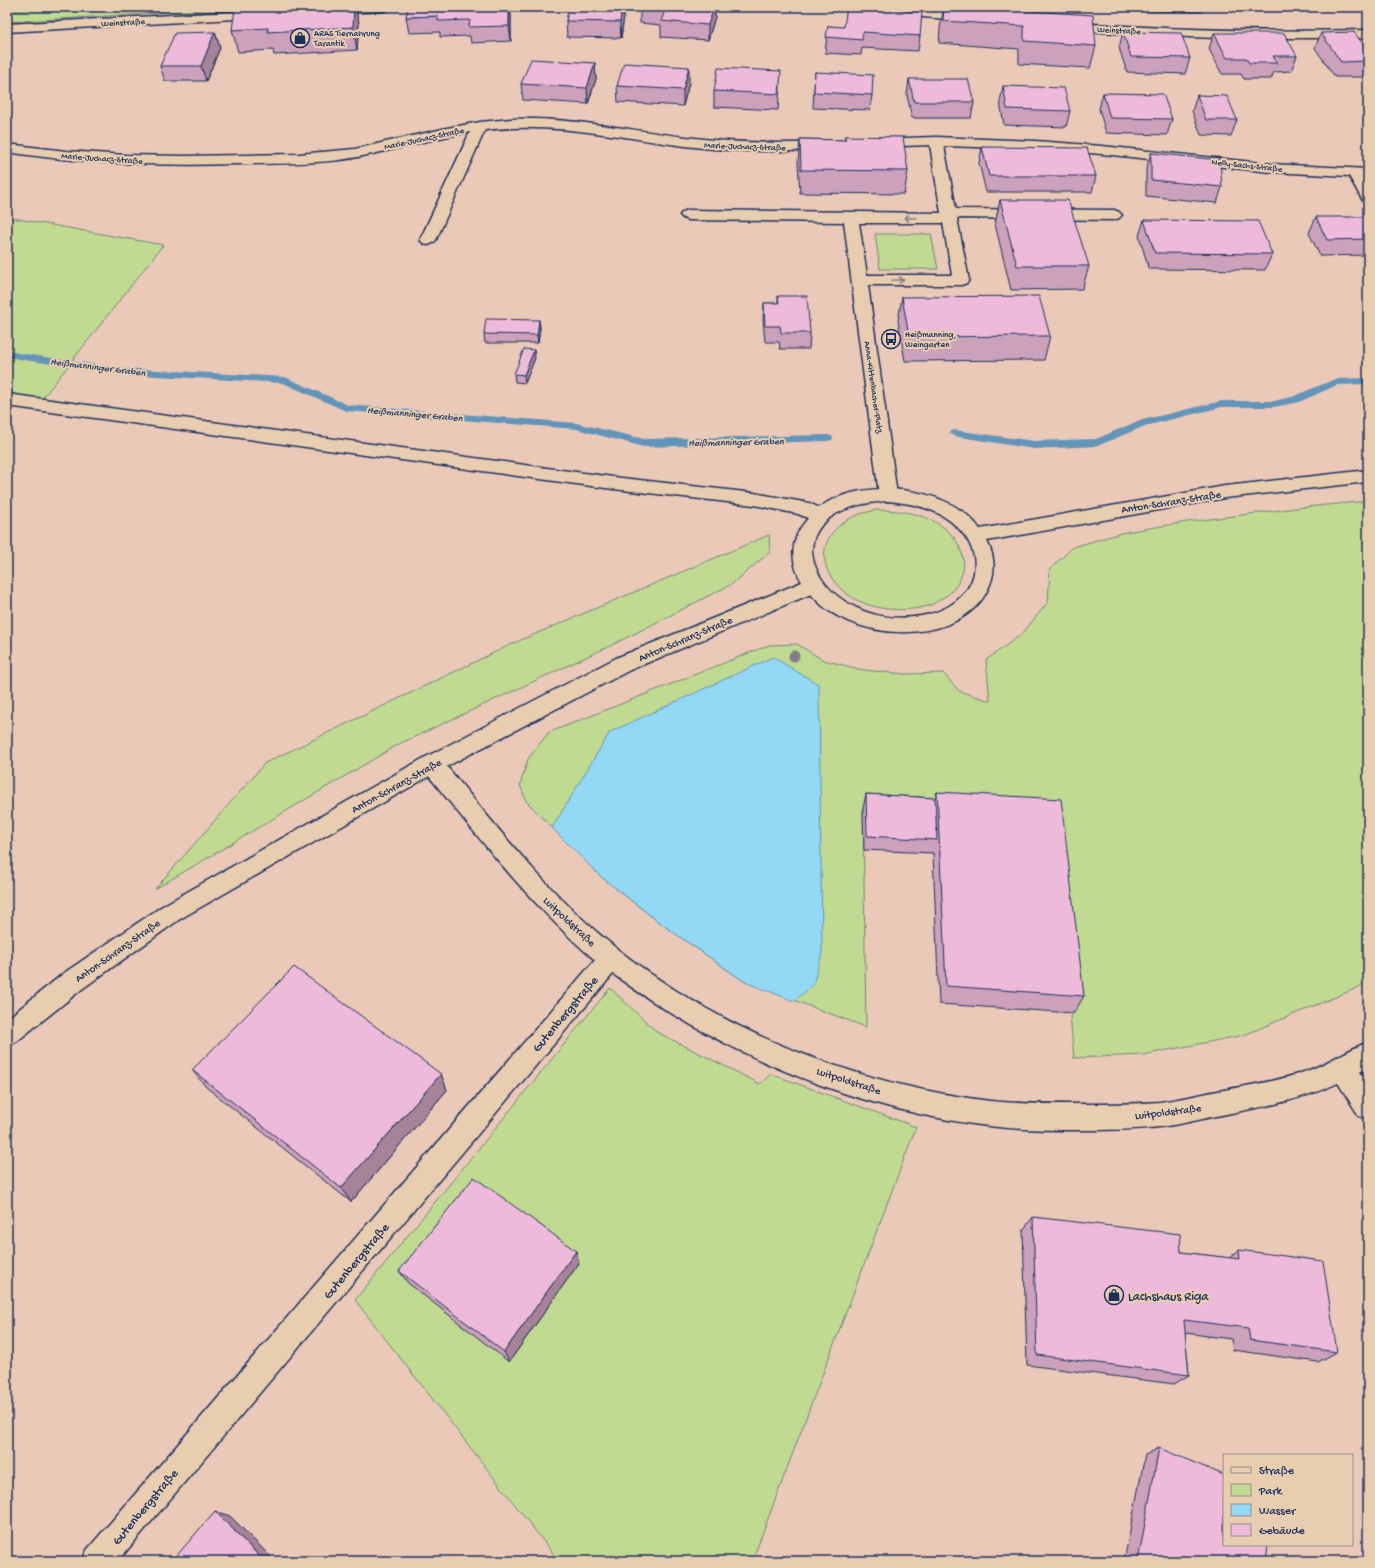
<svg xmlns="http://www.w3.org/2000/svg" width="1375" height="1568" viewBox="0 0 1375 1568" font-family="'Gochi Hand',sans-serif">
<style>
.green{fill:#c1da91;stroke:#6e8478}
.water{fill:#93d8f5;stroke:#6394b9}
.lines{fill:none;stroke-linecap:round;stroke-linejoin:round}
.stream{fill:#6394b9;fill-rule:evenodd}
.minor-casing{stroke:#1b2f5e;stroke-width:3}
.major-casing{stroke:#1b2f5e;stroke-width:3}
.minor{fill:#e9cdb0;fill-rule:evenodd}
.major{fill:#e9cdb0;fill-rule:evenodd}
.tree{fill:#827e89}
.wall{fill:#cca1bb;stroke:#1b2f5e}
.shaded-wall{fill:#a68398;stroke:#1b2f5e}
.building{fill:#edbbd9;stroke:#1b2f5e}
.oneway{stroke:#827e87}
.labels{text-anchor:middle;stroke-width:4;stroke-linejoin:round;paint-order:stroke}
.far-street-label{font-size:9px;fill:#1b2f5e;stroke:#e9cdb0}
.far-poi-label{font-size:9px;fill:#1b2f5e;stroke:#e9cdb0;text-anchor:start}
.far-water-label{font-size:10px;font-style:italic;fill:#27406d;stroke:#e9cdb0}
.street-label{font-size:11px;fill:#1b2f5e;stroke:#e9cdb0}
.near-street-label{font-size:13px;fill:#1b2f5e;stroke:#e9cdb0}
.near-poi-label{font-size:13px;fill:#1b2f5e;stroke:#e9cdb0;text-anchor:start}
</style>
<rect width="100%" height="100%" fill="#eac9b8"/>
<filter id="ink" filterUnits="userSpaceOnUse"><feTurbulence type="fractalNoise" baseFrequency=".025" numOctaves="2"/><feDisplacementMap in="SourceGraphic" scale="8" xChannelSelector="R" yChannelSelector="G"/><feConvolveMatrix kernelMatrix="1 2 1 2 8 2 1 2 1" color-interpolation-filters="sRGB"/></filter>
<g filter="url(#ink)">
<g class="green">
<polygon points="104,7 257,7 7,22 7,11"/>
<polygon points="7,217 163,245 38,404 7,400"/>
<polygon points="875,234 931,234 938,269 880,269"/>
<polygon points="1368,501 1368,981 1357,988 1244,1035 1143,1055 1074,1058 1070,1015 1074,1013 1052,819 863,808 866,1027 745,982 660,923 600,876 526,801 520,785 528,759 548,733 769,645 797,644 823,660 863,670 905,674 943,673 959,691 990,701 986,660 1022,634 1048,602 1050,569 1073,547 1125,532 1187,522 1296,508"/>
<path d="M 876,510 C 906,510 939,515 957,542 C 962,551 965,561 963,571 C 960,581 954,592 944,597 C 939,600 934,604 928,606 C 906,612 878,611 857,600 C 817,579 811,536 855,516 C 862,513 869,512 876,510 Z"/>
<polygon points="769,535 770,552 732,584 612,645 399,744 155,889 265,763 514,643"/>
<polygon points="610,988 657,1032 760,1084 771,1074 916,1127 752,1561 559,1561 355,1300"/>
</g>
<polygon class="water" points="773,657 819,685 822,953 813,985 794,1001 745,982 660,923 600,876 552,828 610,732"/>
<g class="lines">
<g class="stream">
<polygon points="7,350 18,353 120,368 285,377 348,405 576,423 644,439 828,435 832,436 833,438 832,440 828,441 644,447 576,429 346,411 283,383 120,374 18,359 7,356"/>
<polygon points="1368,378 1368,384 1337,385 1299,402 1274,407 1222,407 1145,426 1097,446 1034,449 954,436 949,433 954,430 1034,441 1096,439 1138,421 1222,401 1274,401 1292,397 1335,379"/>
</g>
<g class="minor-casing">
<g id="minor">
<polygon points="322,7 389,7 387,10 383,11 326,14 322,13 320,10"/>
<polygon points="842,7 895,7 972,13 976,14 978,17 976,20 972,21 848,11 844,10"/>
<polygon points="264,10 268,11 270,14 268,17 7,32 7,24"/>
<path d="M 1065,22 C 1166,30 1267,32 1368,30 L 1368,38 L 1216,38 L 1141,35 L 1060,29 L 1059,26 L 1060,23 Z"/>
<path d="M 511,119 C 570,117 627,130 686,137 C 733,143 780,144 828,142 L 833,143 L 835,146 L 833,149 L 828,150 C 780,152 732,152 685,146 C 618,137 553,122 485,130 L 436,240 L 433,243 L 428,245 L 423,243 L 420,240 L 470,132 C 426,139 384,154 340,160 C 306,164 271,164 237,164 C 160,166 83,164 7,152 L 7,144 L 66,151 L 125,155 L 184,156 L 299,154 L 355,149 L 447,128 L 480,122 Z"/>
<path d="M 936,137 L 1036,141 L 1102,146 L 1271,164 L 1368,169 L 1368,177 L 1365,177 L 1368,184 L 1368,202 L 1363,201 L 1349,176 L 1271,172 L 1102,154 L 1036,149 L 944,146 L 956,209 L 1114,210 L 1119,212 L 1122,215 L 1119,218 L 1114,220 L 957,218 L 969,280 L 967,283 L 961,285 L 868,285 L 897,495 L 895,500 L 888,501 L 881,500 L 879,495 L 844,222 L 688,220 L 683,218 L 680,215 L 683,212 L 688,210 L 941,213 L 930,145 L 874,147 L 869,146 L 867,143 L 869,140 L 874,139 ZM 859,223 L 943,223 L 952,275 L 867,275 Z"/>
<polygon points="7,394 613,477 754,493 809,503 827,511 829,516 827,521 820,523 798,514 754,505 613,489 7,406"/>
<path d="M 432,755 L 440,758 C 495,825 548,894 616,948 C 721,1032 857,1085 990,1101 C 1020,1104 1051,1104 1081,1104 C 1107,1104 1134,1104 1160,1102 C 1180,1099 1198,1095 1218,1091 C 1245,1086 1274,1082 1301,1073 C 1324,1066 1345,1051 1368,1042 L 1368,1067 L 1360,1072 L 1368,1084 L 1368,1120 L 1359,1116 L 1338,1083 C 1299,1101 1258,1108 1216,1116 C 1197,1120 1179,1125 1159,1127 C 1134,1130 1108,1130 1083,1130 C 1054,1130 1026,1130 998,1127 C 863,1113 721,1054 613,974 L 118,1561 L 82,1561 L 87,1550 L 595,960 C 530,904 478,837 424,770 L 421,764 L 424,758 Z"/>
</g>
</g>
<g class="major-casing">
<path id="major" d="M 1368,470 L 1368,482 L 1225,498 L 987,541 C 996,559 996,575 986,593 C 954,649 847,641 811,594 L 630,670 L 440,770 L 180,919 L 82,989 L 16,1042 L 7,1046 L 7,1019 L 64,973 L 164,905 L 424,758 L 616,658 L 802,582 C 790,562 790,540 805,522 C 809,516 814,511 820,507 C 862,477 949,485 980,529 L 1225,486 ZM 888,501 C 907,503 926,506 943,516 C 995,549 980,606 921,616 C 820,634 753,509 888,501 Z"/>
</g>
<use href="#minor" class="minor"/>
<use href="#major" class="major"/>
</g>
<circle class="tree" cx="794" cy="656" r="5.5"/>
<g class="wall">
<polygon points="244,7 355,7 359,23 357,50 274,55 273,50 238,52 232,30"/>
<polygon points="569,7 623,7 624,16 621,38 567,37 566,21"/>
<polygon points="640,7 715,7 715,17 708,40 661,37 661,25 640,23"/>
<polygon points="944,7 965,7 1096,46 1090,68 1019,64 1019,49 939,43 940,28"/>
<polygon points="1140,7 1204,7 1202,12 1142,11"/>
<polygon points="511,14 511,41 471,43 470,36 440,37 440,32 409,33 406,17"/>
<polygon points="828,26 920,36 918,51 862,48 861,55 825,53"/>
<polygon points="215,32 220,48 206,81 165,81 160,66"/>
<polygon points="1123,32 1190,58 1185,74 1127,72 1119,48"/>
<polygon points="1214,33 1297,56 1291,71 1274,72 1271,79 1244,79 1241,74 1222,74 1209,49"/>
<polygon points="1321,33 1368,51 1368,77 1335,77 1315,48"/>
<polygon points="595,63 596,79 588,104 523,100 521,84"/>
<polygon points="815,72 872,95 870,110 813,108"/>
<polygon points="909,79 974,102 971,118 912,118 907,95"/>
<polygon points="689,83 683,106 618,102 617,86"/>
<polygon points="780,86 778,110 714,107 714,91"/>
<polygon points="1003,86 1070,111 1066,127 1004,125 1000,102"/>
<polygon points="1103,93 1172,119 1167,135 1106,133 1099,109"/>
<polygon points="1197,95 1237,120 1231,136 1201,135 1192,111"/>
<polygon points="845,136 908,171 904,194 800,193 798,162 800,139 844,140"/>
<polygon points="982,147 1096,176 1092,192 986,192 979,163"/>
<polygon points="1151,153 1222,187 1217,203 1146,196 1146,169"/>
<polygon points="1000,200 1089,266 1082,289 1011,290 995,224"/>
<polygon points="1316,217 1368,224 1368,255 1320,256 1309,233"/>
<polygon points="1144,220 1272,254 1265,270 1149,269 1139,236"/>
<polygon points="778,296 810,333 809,349 780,349 779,342 765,342 763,319 764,303 778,303"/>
<polygon points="902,297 1050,336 1044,360 905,361 898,321"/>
<polygon points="539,320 540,328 538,343 485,343 484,334"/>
<polygon points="535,358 525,383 515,382 514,374"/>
<polygon points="937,792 1084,996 1074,1013 939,1004 933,853 864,850 863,808 866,794 935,798"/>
<polygon points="192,1070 441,1074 447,1090 351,1202 206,1087"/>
<polygon points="1033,1217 1181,1252 1229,1258 1239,1250 1337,1352 1318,1362 1233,1350 1231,1339 1185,1333 1189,1375 1174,1384 1027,1365 1023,1230"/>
<polygon points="579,1263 509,1362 408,1283 399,1271"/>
<polygon points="1159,1448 1266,1561 1124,1561 1145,1455"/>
</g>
<g class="shaded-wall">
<polygon points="354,7 355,7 359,23 357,50 353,27"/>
<polygon points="509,7 510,7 511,14 511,41 509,26"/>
<polygon points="622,7 623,7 624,16 621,38 620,22"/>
<polygon points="714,7 715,7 715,17 708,40 708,25"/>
<polygon points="215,32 220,48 206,81 201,66"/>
<polygon points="595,63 596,79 588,104 587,88"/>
<polygon points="689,67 689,83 683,106 683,90"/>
<polygon points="539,320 540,328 538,343 537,335"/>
<polygon points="534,350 535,358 525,383 524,375"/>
<polygon points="441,1074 447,1090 351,1202 341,1188"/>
<polygon points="576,1251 579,1263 509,1362 504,1352"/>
<polygon points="215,1511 230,1516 275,1561 264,1561"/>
</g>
<g class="building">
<polygon points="244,7 354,7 353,27 268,32 268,28 232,30 235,8"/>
<polygon points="408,7 509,7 509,26 469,27 470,20 438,21 438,16 406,17"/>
<polygon points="569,7 622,7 620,22 566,21"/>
<polygon points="640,7 714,7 708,25 661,21 665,10 639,8"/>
<polygon points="847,7 922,12 920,36 863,32 862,40 826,37 828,26 844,27"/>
<polygon points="944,7 965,7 1093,15 1096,46 1024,41 1024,26 943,21"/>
<polygon points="215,32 201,66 160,66 175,33"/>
<polygon points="1123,32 1181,33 1190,58 1131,57"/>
<polygon points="1354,32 1368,51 1368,61 1341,62 1321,33"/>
<polygon points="1214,33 1284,33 1297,56 1273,56 1277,63 1249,63 1246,58 1227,58"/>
<polygon points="531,59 595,63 587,88 521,84"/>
<polygon points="624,63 689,67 683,90 617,86"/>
<polygon points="718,68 781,71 779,94 714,91"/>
<polygon points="815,72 873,75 872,95 814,92"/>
<polygon points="909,79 968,79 974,102 914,102"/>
<polygon points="1003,86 1064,88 1070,111 1007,109"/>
<polygon points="1103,93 1163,94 1172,119 1110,118"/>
<polygon points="1197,95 1227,96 1237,120 1206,120"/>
<polygon points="845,136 903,137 908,171 801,170 800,139 845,140"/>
<polygon points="982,147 1087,148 1096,176 989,176"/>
<polygon points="1151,153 1220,160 1222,187 1151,180"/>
<polygon points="1000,200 1068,200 1089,266 1017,266"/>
<polygon points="1316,217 1364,217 1368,224 1368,239 1327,240"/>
<polygon points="1144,220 1258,221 1272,254 1155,253"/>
<polygon points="778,296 807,296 810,333 781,333 780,326 765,326 764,303 779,303"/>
<polygon points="1039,296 1050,336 909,337 902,297"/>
<polygon points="486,319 539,320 537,335 484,334"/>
<polygon points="524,349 534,350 524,375 514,374"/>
<polygon points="937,792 1061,799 1084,996 946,986"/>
<polygon points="866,794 935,798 937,840 867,836"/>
<polygon points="294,967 441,1074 341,1188 192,1070"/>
<polygon points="474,1177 576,1251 504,1352 399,1271"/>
<polygon points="1033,1217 1180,1234 1181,1252 1240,1259 1239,1250 1323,1261 1337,1352 1250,1340 1248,1328 1184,1320 1189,1375 1037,1355"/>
<polygon points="1159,1448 1224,1475 1224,1545 1268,1545 1266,1561 1138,1561"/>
<polygon points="215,1511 264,1561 172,1561"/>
</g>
<defs><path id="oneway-shaft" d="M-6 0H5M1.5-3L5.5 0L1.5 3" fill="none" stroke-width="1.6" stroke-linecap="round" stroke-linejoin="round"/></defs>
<g class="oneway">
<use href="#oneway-shaft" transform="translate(910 218) rotate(-180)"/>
<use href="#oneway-shaft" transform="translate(898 280)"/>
</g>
</g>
<defs>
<g id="shop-ring" transform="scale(1)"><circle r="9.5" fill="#e9cdb0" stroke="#1b2f5e" stroke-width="1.5"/><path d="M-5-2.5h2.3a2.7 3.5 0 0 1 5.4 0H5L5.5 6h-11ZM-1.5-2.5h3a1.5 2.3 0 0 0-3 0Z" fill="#1b2f5e"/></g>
<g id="bus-ring" transform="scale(1)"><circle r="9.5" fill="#e9cdb0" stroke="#1b2f5e" stroke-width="1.5"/><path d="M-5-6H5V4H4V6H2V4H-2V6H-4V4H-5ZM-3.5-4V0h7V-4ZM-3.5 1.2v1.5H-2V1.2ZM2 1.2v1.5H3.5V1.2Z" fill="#1b2f5e"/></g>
</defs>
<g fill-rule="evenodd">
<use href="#shop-ring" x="300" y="38"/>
<use href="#bus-ring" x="891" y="339"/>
<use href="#shop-ring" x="1114" y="1295"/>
</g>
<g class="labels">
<g class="far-street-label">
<text transform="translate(123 22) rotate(-3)" y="3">Weinstraße</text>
<text transform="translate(1119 30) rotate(3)" y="3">Weinstraße</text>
<text transform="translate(424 138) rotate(-12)" y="3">Marie-Juchacz-Straße</text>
<text transform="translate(745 146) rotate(2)" y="3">Marie-Juchacz-Straße</text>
<text transform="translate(102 158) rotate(4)" y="3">Marie-Juchacz-Straße</text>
<text transform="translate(1247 165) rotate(6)" y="3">Nelly-Sachs-Straße</text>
<text transform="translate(874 387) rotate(82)" y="3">Anna-Kittenbacher-Platz</text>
</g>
<g class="far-poi-label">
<text x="314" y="36">ARAS Tiernahrung<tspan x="314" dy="10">Tarantik</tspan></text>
<text x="905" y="337">Heißmanning,<tspan x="905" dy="10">Weingarten</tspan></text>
</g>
<g class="far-water-label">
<text transform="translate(98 366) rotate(7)" y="4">Heißmanninger Graben</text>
<text transform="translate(415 413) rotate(5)" y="4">Heißmanninger Graben</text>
<text transform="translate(736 441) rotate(-1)" y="4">Heißmanninger Graben</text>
</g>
<g class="street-label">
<text transform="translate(1171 501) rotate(-9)" y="4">Anton-Schranz-Straße</text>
<text transform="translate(685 638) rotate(-23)" y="4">Anton-Schranz-Straße</text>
<text transform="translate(396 785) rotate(-29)" y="4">Anton-Schranz-Straße</text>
<text transform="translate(570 921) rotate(43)" y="4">Luitpoldstraße</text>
<text transform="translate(117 950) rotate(-35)" y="4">Anton-Schranz-Straße</text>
<text transform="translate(849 1080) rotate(18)" y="4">Luitpoldstraße</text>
<text transform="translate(1168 1111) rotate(-7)" y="4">Luitpoldstraße</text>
</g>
<g class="near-street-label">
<text transform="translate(564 1013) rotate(-50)" y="5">Gutenbergstraße</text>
<text transform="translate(355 1260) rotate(-50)" y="5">Gutenbergstraße</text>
<text transform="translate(144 1506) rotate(-50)" y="5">Gutenbergstraße</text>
</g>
<g class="near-poi-label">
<text x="1128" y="1300">Lachshaus Riga</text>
</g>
</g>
<rect width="1375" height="1568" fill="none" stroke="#e9cdb0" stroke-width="24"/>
<rect x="12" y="12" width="1351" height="1544" fill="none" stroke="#1b2f5e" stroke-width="1.5" filter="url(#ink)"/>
<rect x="1223" y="1454" width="130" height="92" fill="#e9cdb0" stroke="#978e8f"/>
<rect x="1231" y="1467" width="20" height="6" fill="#e9cdb0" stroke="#978e8f"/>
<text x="1259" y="1474" font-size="12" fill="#1b2f5e">Straße</text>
<rect x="1231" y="1484" width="20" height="12" fill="#c1da91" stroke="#978e8f"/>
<text x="1259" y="1494" font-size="12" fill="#1b2f5e">Park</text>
<rect x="1231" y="1504" width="20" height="12" fill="#93d8f5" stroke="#978e8f"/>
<text x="1259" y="1514" font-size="12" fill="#1b2f5e">Wasser</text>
<rect x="1231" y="1524" width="20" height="12" fill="#edbbd9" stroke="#978e8f"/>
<text x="1259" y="1534" font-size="12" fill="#1b2f5e">Gebäude</text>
</svg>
